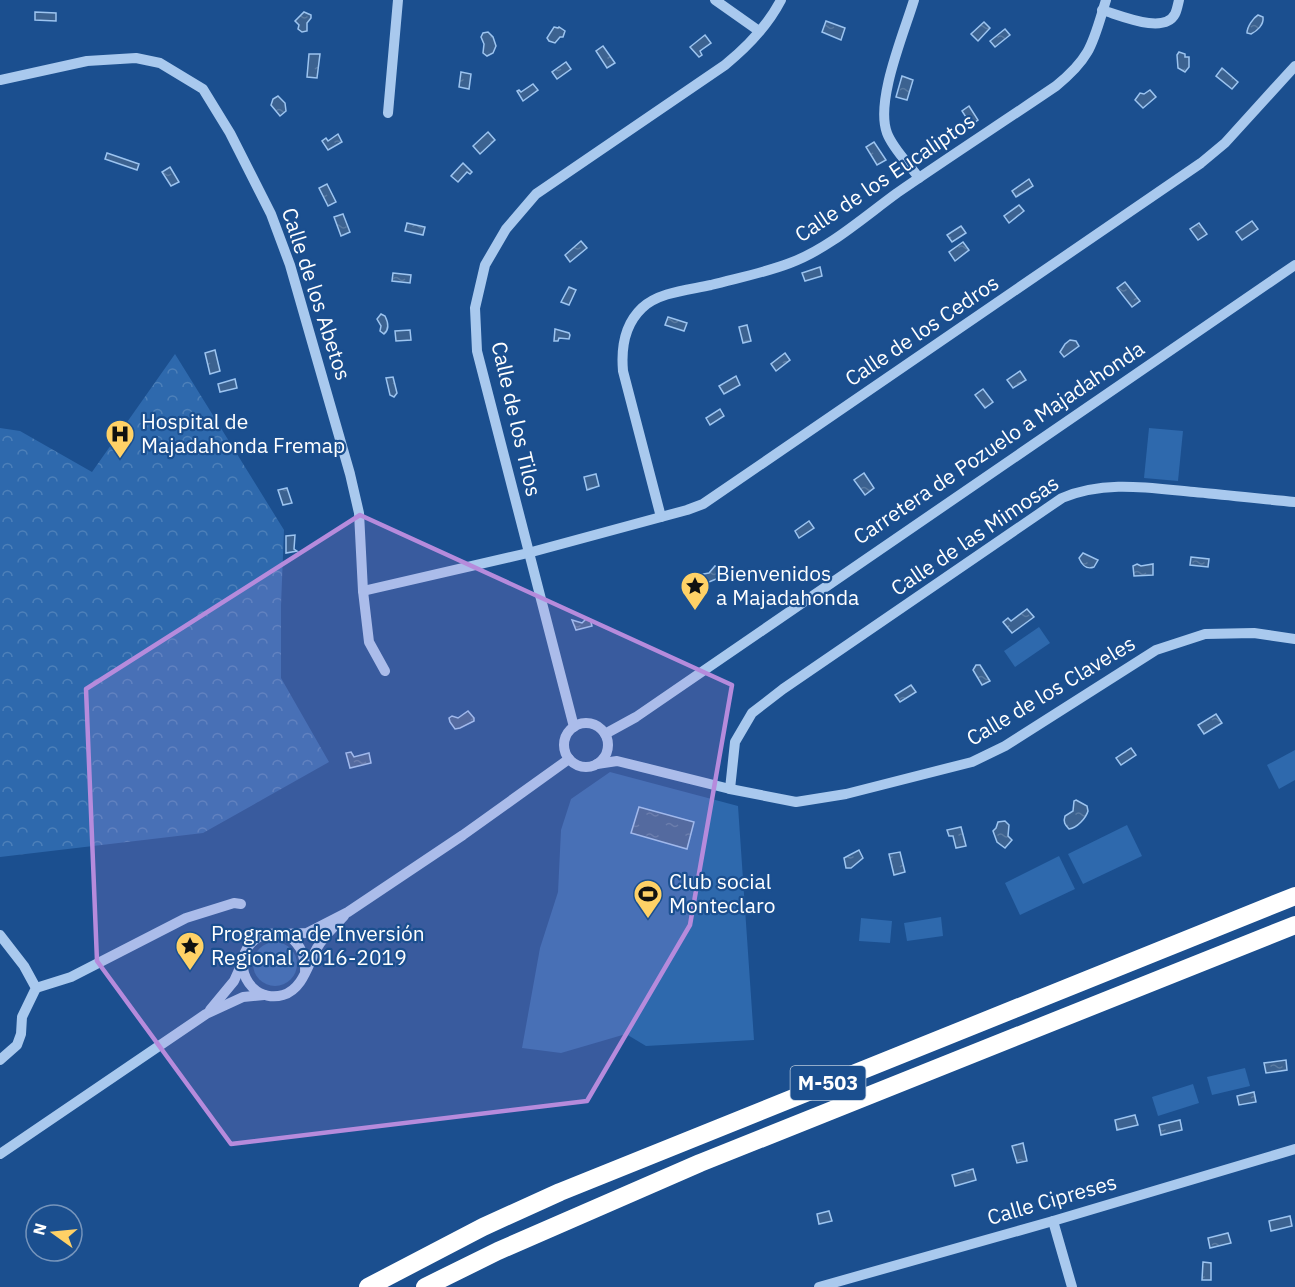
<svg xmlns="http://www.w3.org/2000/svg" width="1295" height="1287" viewBox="0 0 1295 1287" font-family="'IBM Plex Sans',sans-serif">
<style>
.forest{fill:url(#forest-crowns)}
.garden{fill:#2e69ad}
.water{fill:url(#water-ripples);stroke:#9cc4f0;stroke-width:1.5}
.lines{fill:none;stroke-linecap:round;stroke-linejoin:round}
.minor{stroke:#a9c9ee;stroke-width:10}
.highway{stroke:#fff;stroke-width:18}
.marked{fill:#b68bdc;fill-opacity:0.2;stroke:#b68bdc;stroke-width:4.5;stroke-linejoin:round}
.labels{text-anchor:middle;stroke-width:4.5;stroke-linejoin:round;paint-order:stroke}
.shield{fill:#1b4f8f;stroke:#bbcadd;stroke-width:1.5}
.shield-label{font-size:20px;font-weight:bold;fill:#fff}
.street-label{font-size:21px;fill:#fff;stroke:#1b4f8f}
.poi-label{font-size:21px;fill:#fff;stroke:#1b4f8f;text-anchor:start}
</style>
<defs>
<pattern id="forest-crowns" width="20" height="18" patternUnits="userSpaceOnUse" patternTransform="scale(1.5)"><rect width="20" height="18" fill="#2e69ad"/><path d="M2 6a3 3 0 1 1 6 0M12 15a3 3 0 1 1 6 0" fill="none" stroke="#4d80b9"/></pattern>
<pattern id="water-ripples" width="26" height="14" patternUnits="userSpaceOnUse" patternTransform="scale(1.5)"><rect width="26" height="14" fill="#3c6290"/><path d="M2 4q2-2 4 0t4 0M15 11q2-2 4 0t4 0" fill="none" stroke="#597aa1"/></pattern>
</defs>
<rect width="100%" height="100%" fill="#1b4f8f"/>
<polygon class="forest" points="175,354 284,530 281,605 281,678 329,762 203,833 0,857 0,428 20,431 92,472"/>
<g class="garden">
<polygon points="1149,428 1183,431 1178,481 1144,478"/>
<polygon points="1039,627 1050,643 1015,667 1004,651"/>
<polygon points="1295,750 1295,780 1279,789 1267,765"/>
<polygon points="610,772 738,806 754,1040 646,1046 626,1034 561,1053 522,1048 540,948 558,892 561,830 571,799"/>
<polygon points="1127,825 1142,856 1083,884 1068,854"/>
<polygon points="1059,856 1075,889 1020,915 1005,883"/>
<polygon points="941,917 943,936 907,941 904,923"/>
<polygon points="861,918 892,921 890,943 859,941"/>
<circle cx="275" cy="964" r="22"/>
<polygon points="1245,1068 1250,1086 1212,1095 1207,1077"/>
<polygon points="1193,1084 1199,1103 1158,1116 1152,1097"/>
</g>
<g class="water">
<polygon points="35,12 56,13 56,21 35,20"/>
<polygon points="304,12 311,15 311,18 307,23 307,31 302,32 298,29 299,25 295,21"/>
<path d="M 1258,15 L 1263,17 C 1264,25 1257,31 1251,34 L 1247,33 C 1247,27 1253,18 1258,15 Z"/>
<polygon points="826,21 845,28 841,40 822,32"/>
<polygon points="984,22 990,28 978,41 971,34"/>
<polygon points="554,27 558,28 559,27 565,31 563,37 560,37 555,43 549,41 547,38"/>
<polygon points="1005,29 1010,35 995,47 990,41"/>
<polygon points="488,32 493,37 496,46 493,53 487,56 483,53 484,44 481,37 483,33"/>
<polygon points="705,35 711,43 700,51 702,55 699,57 690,47"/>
<polygon points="603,46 615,63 607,68 596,51"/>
<polygon points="1179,52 1185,54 1185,57 1189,57 1189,67 1185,72 1178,68 1177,55"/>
<polygon points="309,54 320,54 317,78 307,77"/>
<polygon points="566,62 571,69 557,79 552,72"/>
<polygon points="1222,68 1238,82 1232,89 1216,76"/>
<polygon points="461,72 471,74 469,89 459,87"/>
<polygon points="902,76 913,80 907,100 896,97"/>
<polygon points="533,84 538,90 523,101 517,91 519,90 521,92"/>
<polygon points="1150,90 1156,97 1143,108 1135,100 1140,93 1144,94"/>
<polygon points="278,96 285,103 286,111 280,116 271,105 273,99"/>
<polygon points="969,106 978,120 971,125 962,111"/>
<polygon points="488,132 495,140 480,154 473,146"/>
<polygon points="338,134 342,142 328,150 322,141 326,138 328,141"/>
<polygon points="874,142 886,160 877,165 866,147"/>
<polygon points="107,153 139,164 137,170 105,159"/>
<polygon points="463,163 472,172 470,174 467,172 458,182 451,176"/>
<polygon points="170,167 179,182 171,186 162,172"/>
<polygon points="1029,179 1033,186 1016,197 1012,191"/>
<polygon points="327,184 336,202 328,206 319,188"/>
<polygon points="1019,205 1024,211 1009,223 1004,216"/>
<polygon points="343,214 350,232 341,236 334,217"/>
<polygon points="1252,221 1258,229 1242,240 1236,232"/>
<polygon points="407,223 425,227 423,235 405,231"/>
<polygon points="1199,223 1207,234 1198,240 1190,229"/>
<polygon points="961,226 966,233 952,242 947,235"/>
<polygon points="581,241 587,248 570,262 565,255"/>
<polygon points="963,242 969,250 955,261 949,252"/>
<polygon points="820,267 822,276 805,281 802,273"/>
<polygon points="393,273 411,275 410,283 392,281"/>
<polygon points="1125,282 1140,301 1132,307 1117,288"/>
<polygon points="569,287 576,290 569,305 561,302"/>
<path d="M 381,314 L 385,316 C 388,322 390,329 384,334 L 380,331 L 381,326 L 377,319 Z"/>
<polygon points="668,317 687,323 684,331 665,325"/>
<polygon points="747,325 751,341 743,343 739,327"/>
<polygon points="555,329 569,333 570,335 569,339 559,338 558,341 554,341"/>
<polygon points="410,330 411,340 396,341 395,331"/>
<polygon points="1070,340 1076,341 1079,346 1064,357 1060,352 1065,344"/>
<polygon points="215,350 220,371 210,374 205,353"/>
<polygon points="785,353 790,360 776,371 771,364"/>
<polygon points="1020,371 1026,380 1013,388 1007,380"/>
<polygon points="736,376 740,385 724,394 719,386"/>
<polygon points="393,377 397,393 394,397 390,395 386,378"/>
<polygon points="235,379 237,388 220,392 218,384"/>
<polygon points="983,389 993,402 985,408 975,395"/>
<polygon points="720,409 724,416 710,425 706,418"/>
<polygon points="864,473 874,488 865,495 854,480"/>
<polygon points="596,474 599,486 587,490 584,477"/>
<polygon points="287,488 292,503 283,505 278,490"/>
<polygon points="809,521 814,528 799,538 795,531"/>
<polygon points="295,535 294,549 297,551 286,553 286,536"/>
<path d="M 1083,553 L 1098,560 L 1094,567 C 1086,570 1082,565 1079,558 Z"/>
<polygon points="1191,557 1209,559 1208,567 1190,565"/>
<polygon points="1137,564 1141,566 1153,564 1153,575 1134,576 1133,566"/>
<polygon points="715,566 720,568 722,573 721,577 709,582 704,581 703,574 709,573"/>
<polygon points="1027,609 1034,617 1012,633 1003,622 1008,618 1011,621"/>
<polygon points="587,618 590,619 592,626 576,630 572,620 582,623"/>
<polygon points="976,665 980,665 990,681 982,685 973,670"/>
<polygon points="911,685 916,692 900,702 895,695"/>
<polygon points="468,711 474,718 474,721 460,728 455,729 450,722 449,718 452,716 458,718"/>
<polygon points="1216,714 1222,723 1204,734 1198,725"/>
<polygon points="1131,748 1136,755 1121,765 1116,758"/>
<polygon points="351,752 354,757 369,753 371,763 350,768 346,753"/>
<path d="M 1076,800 L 1087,806 L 1088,811 C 1086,818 1077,828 1069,829 C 1065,825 1063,822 1065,816 L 1073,811 L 1074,801 Z"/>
<polygon points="639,807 694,822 687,849 631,833"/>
<polygon points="1005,821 1009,825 1008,836 1012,840 1005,848 997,842 993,831 996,828 998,822"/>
<polygon points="961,827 966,846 956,848 953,836 949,836 947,830"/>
<polygon points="859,850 863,858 851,868 846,868 844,858"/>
<polygon points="900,852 905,872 894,875 889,854"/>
<polygon points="1286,1060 1287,1070 1266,1073 1264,1063"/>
<polygon points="1254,1092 1256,1102 1239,1105 1237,1096"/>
<polygon points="1135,1115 1138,1125 1117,1130 1115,1120"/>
<polygon points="1180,1120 1182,1130 1161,1135 1159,1125"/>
<polygon points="1023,1143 1027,1161 1017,1163 1012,1146"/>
<polygon points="973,1169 976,1180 955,1186 952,1175"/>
<polygon points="829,1211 832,1221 819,1224 817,1214"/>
<polygon points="1290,1216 1292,1226 1271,1231 1269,1221"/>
<polygon points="1228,1233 1231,1243 1210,1248 1208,1238"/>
<polygon points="1203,1262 1211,1263 1211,1280 1202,1280"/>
</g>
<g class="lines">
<g class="minor">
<polyline points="715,0 759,31"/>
<path d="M 914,0 C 904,33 875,101 887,133 C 893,149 909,164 919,178"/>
<path d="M 1102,10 C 1120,15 1164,35 1175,14 C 1177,10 1178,4 1179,0"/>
<polyline points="0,80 87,61 136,58 160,63 203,89 230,133 271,214 290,265 350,474 359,513 363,591 369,642 385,671"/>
<polyline points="388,113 398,0"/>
<path d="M 661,517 L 623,371 C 621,348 624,325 642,308 C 659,292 689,290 711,285 C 737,278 764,273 790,263 C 828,249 864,217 897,193 C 949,157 1003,122 1056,86 C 1092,57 1093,42 1106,0"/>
<polyline points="363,591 528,553 687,510 703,504 1201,163 1225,143 1295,66"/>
<circle cx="586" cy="745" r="22"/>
<path d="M 574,727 L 477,351 L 475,308 L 485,265 L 506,229 L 536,194 L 725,65 C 746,48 768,25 781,0"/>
<polyline points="605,734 636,717 1295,265"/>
<polyline points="597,764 617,761 730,789 796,802 846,794 972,762 1005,746 1156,650 1205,634 1254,633 1295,639"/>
<path d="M 730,789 L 735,742 L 752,713 L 783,689 L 1062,498 C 1105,480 1149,488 1194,492 C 1228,495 1261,499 1295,502"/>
<polyline points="283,934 307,933 348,912 463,835 569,759"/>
<polyline points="0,935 24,966 36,988 22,1017 21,1034 17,1045 0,1060"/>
<path d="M 305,973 C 308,917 239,925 243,968 C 244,976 248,983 253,988 C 261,996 273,998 283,995 C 303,989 308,964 317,948 C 324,936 335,926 344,916"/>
<polyline points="36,988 71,977 186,918 234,903 241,904"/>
<polyline points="210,1010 234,981 243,961"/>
<polyline points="0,1154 206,1014 243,997 264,995"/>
<polyline points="1053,1221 1072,1287"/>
<polyline points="819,1287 1053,1221 1295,1149"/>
</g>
<g class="highway">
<polyline points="368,1287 483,1227 560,1192 1295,896"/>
<polyline points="425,1287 498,1251 700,1163 1295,925"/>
</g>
</g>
<path class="marked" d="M 360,515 L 732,685 L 690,925 L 587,1101 L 231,1144 L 97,961 L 86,689 Z"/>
<defs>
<g id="hospital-pin" transform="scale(1.5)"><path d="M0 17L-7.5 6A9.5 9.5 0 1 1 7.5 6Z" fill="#ffd166" stroke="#1b4f8f"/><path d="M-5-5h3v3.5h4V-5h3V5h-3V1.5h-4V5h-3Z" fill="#111"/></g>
<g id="sight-pin" transform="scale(1.5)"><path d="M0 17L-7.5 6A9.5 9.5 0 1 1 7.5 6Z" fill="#ffd166" stroke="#1b4f8f"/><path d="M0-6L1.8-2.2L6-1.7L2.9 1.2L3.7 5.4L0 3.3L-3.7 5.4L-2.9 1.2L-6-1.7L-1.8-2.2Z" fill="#111"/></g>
<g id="stadium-pin" transform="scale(1.5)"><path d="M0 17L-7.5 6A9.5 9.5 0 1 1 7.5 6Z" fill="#ffd166" stroke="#1b4f8f"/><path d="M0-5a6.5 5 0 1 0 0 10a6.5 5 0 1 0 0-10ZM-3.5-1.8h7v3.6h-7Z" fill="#111"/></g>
</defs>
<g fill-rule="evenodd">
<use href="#hospital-pin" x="120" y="434"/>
<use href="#sight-pin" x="695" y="586"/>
<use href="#stadium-pin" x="648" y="894"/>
<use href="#sight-pin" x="190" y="946"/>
</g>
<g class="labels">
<rect class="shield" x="790.5" y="1066" width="75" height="34" rx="4.5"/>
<g class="shield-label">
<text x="828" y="1090">M-503</text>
</g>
<g class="street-label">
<text transform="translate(885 178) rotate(-34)" y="7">Calle de los Eucaliptos</text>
<text transform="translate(316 294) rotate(72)" y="7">Calle de los Abetos</text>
<text transform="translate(922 331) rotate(-34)" y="7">Calle de los Cedros</text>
<text transform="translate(516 419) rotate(77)" y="7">Calle de los Tilos</text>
<text transform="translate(999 443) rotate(-34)" y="7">Carretera de Pozuelo a Majadahonda</text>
<text transform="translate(975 536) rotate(-34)" y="7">Calle de las Mimosas</text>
<text transform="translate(1051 691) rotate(-31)" y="7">Calle de los Claveles</text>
<text transform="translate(1052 1200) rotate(-16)" y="7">Calle Cipreses</text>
</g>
<g class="poi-label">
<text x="141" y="429">Hospital de<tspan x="141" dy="24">Majadahonda Fremap</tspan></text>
<text x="716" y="581">Bienvenidos<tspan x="716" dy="24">a Majadahonda</tspan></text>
<text x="669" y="889">Club social<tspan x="669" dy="24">Monteclaro</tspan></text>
<text x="211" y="941">Programa de Inversión<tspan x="211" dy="24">Regional 2016-2019</tspan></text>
</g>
</g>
<g transform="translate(54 1233) rotate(285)"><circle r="28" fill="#1b4f8f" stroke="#7695bc" stroke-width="1.5"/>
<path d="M0-4.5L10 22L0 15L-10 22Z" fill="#ffd166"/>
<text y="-9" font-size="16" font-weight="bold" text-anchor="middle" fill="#ffffff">N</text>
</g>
</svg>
